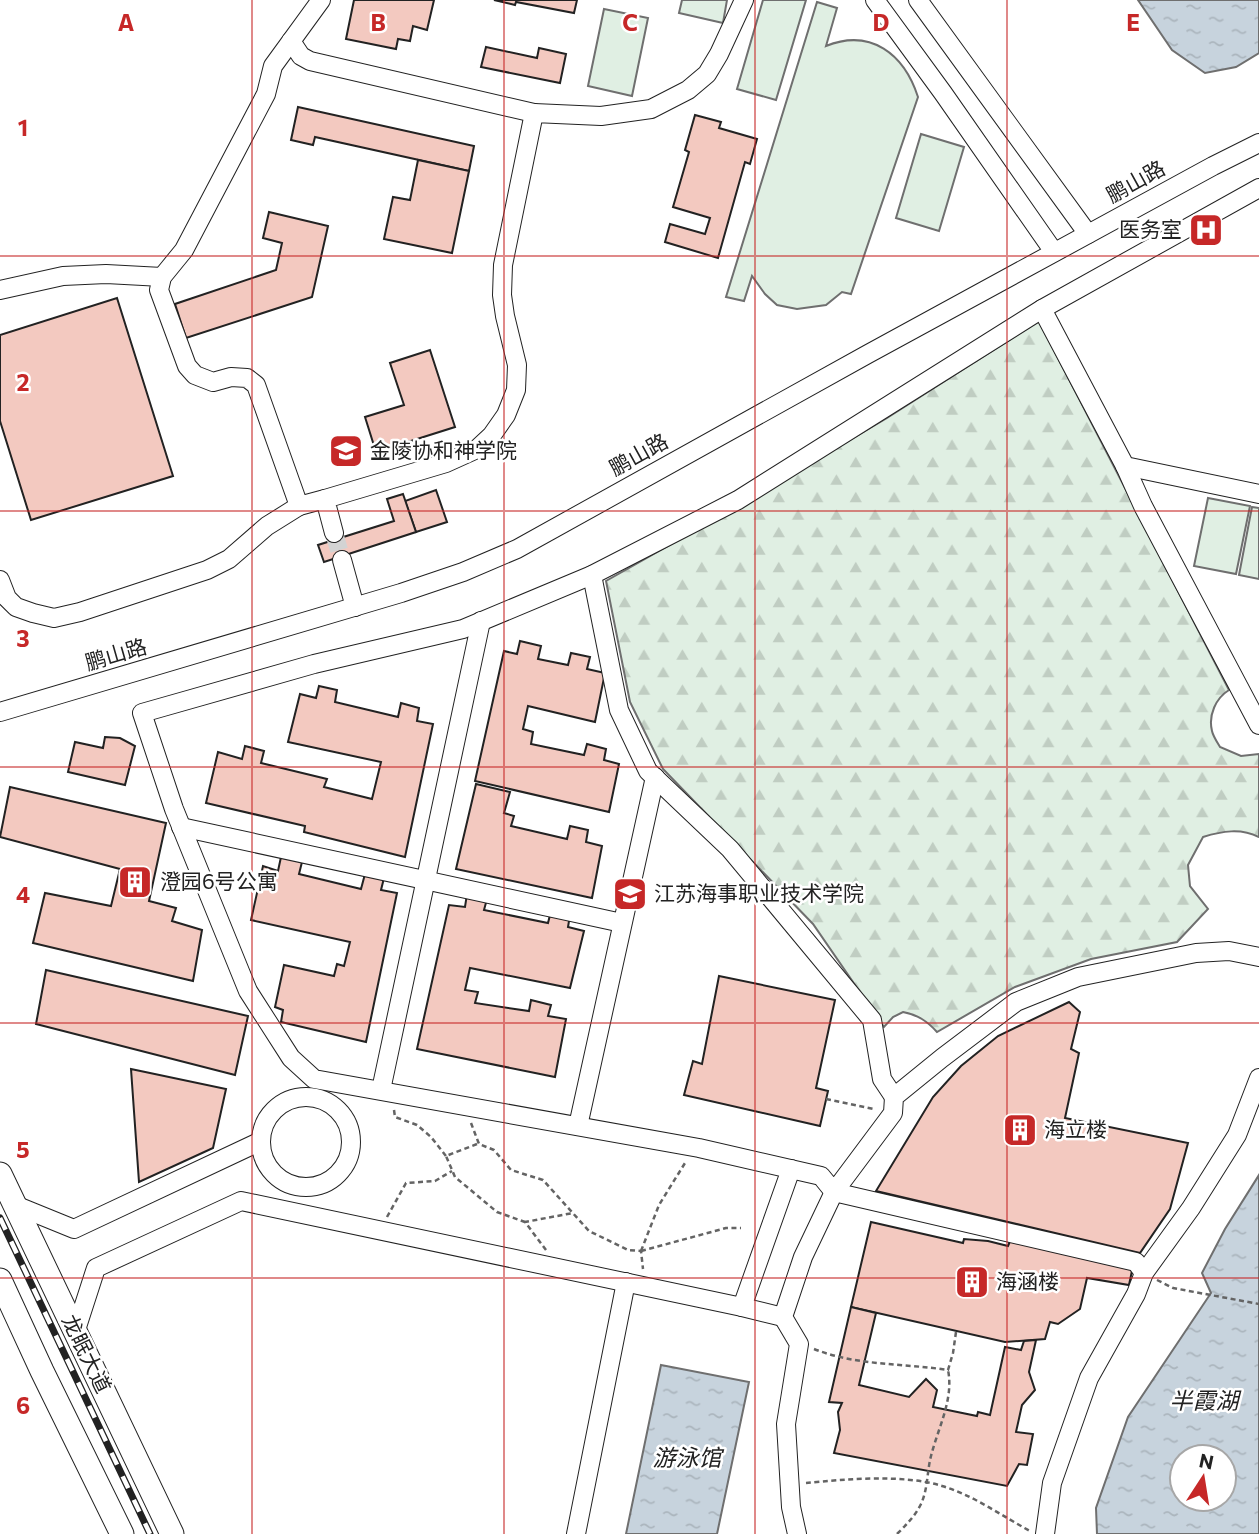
<svg xmlns="http://www.w3.org/2000/svg" width="1259" height="1534" viewBox="0 0 1259 1534" font-family="Commissioner,'Noto Sans SC',sans-serif">
<style>
.grass{fill:#e0efe3;stroke:#6f6f6f;stroke-width:2}
.forest{fill:url(#forest-firs);stroke:#6f6f6f;stroke-width:2}
.water{fill:url(#water-ripples);stroke:#6f6f6f;stroke-width:2;fill-rule:evenodd}
.building{fill:#f3c9c0;stroke:#222;stroke-width:2}
.lines{fill:none;stroke-linecap:round;stroke-linejoin:round}
.minor-tunnel{stroke:#d3d3d3;stroke-width:18;stroke-dasharray:18 9;stroke-linecap:butt}
.minor-casing{stroke:#222;stroke-width:20}
.major-casing{stroke:#222;stroke-width:25}
.path{stroke:#646464;stroke-width:2.5;stroke-dasharray:5 3.5;stroke-linecap:butt}
.minor{stroke:#fff;stroke-width:18}
.major{stroke:#fff;stroke-width:23}
.rail-casing{stroke:#222;stroke-width:7}
.rail{stroke:#fff;stroke-width:4.5;stroke-dasharray:13;stroke-linecap:butt}
.grid{fill:none;stroke:#c62828;stroke-width:2;stroke-opacity:0.55}
.labels{text-anchor:middle;stroke-width:5;stroke-linejoin:round;paint-order:stroke}
.street-label{font-size:21px;fill:#222;stroke:#fff}
.poi-label{font-size:21px;fill:#222;stroke:#fff;text-anchor:start}
.water-label{font-size:23px;font-style:italic;fill:#222;stroke:#fff}
.grid-label{font-size:23px;text-anchor:middle;font-weight:bold;fill:#c62828;stroke:#fff;stroke-width:5;stroke-linejoin:round;paint-order:stroke}
</style>
<defs>
<pattern id="forest-firs" width="22" height="20" patternUnits="userSpaceOnUse" patternTransform="scale(1.75)"><rect width="22" height="20" fill="#e0efe3"/><path d="M5 1l3.5 6h-7zM16 11l3.5 6h-7z" fill="#c0cdc2"/></pattern>
<pattern id="water-ripples" width="26" height="14" patternUnits="userSpaceOnUse" patternTransform="scale(1.75)"><rect width="26" height="14" fill="#c7d3dd"/><path d="M2 4q2-2 4 0t4 0M15 11q2-2 4 0t4 0" fill="none" stroke="#abb5bd"/></pattern>
</defs>
<rect width="100%" height="100%" fill="#fff"/>
<g class="grass">
<polygon points="682,0 727,0 723,23 679,13"/>
<polygon points="763,0 806,0 776,100 737,89"/>
<path d="M 817,2 L 837,8 L 826,46 C 871,28 904,54 918,97 L 851,294 L 842,292 L 826,305 L 797,309 L 777,305 L 765,294 L 752,276 L 744,301 L 726,297 Z"/>
<polygon points="604,9 648,18 632,96 588,86"/>
<polygon points="921,134 964,147 939,231 896,218"/>
<polygon points="1208,498 1250,506 1236,574 1194,566"/>
<polygon points="1252,507 1259,508 1259,579 1239,575"/>
</g>
<path class="forest" d="M 1039,321 L 1229,690 C 1216,698 1208,715 1212,731 C 1213,736 1217,742 1220,747 L 1241,756 L 1259,754 L 1259,837 C 1241,828 1222,831 1203,837 L 1188,865 L 1190,886 L 1208,909 L 1177,942 L 1091,959 L 1015,987 L 937,1032 C 927,1021 918,1015 903,1012 L 893,1017 L 884,1027 L 813,924 L 663,769 L 630,702 L 606,581 L 730,511 L 887,418 Z"/>
<g class="water">
<polygon points="1138,0 1259,0 1259,53 1236,67 1205,73 1172,50"/>
<path d="M 1259,1175 L 1259,1534 L 1097,1534 L 1096,1508 L 1128,1417 L 1211,1293 L 1202,1273 L 1225,1229 ZM 1182,1457 L 1224,1457 L 1224,1499 L 1182,1499 Z"/>
<polygon points="661,1365 749,1382 717,1534 626,1534"/>
</g>
<g class="building">
<polygon points="354,0 434,0 427,30 413,26 410,41 398,39 396,49 346,39"/>
<polygon points="494,0 577,0 574,13 516,2 515,5"/>
<polygon points="486,47 537,58 539,48 566,54 560,83 481,67"/>
<polygon points="298,107 474,146 469,171 315,137 313,145 291,140"/>
<polygon points="695,115 721,122 719,128 757,139 750,164 745,162 718,258 665,242 670,224 705,234 710,218 673,207 689,152 685,150"/>
<polygon points="418,160 469,171 452,253 384,239 393,197 410,200"/>
<polygon points="269,212 328,226 312,297 186,338 175,304 276,270 282,243 263,238"/>
<polygon points="117,298 173,476 31,520 0,421 0,335"/>
<polygon points="430,350 455,427 376,452 365,417 404,405 390,363"/>
<polygon points="436,490 447,522 416,532 405,501"/>
<polygon points="403,494 416,532 324,562 318,545 394,521 387,499"/>
<polygon points="520,641 541,646 538,659 568,665 571,653 590,657 587,669 605,673 595,722 528,706 523,729 533,732 531,744 584,755 587,744 606,749 604,760 619,764 609,812 475,781 504,651 517,654"/>
<polygon points="319,686 337,690 335,702 398,717 401,703 419,708 417,721 433,724 405,857 304,832 305,826 206,803 218,752 242,759 245,746 264,751 261,763 327,779 324,787 372,799 381,762 288,742 300,694 316,698"/>
<polygon points="105,737 120,738 135,746 125,785 68,772 75,742 103,748"/>
<polygon points="476,784 510,792 504,813 514,816 511,826 567,839 570,826 588,830 586,842 602,846 592,898 456,869"/>
<polygon points="10,787 166,823 149,901 176,908 172,921 202,930 193,981 33,943 45,893 111,906 120,869 0,837"/>
<polygon points="281,857 302,862 299,874 361,889 365,874 384,878 381,890 397,893 366,1042 281,1022 283,1010 275,1007 284,965 334,976 337,964 344,966 350,942 251,920 263,866 278,871"/>
<polygon points="467,894 487,899 484,910 548,923 551,911 570,915 568,927 584,931 570,988 470,968 465,990 478,992 475,1003 529,1011 531,1000 551,1005 548,1016 566,1019 555,1077 417,1049 449,905 465,907"/>
<polygon points="46,970 248,1016 235,1075 36,1024"/>
<polygon points="719,976 835,1000 816,1088 828,1091 820,1126 684,1095 693,1061 702,1064"/>
<polygon points="1069,1002 1080,1012 1071,1049 1079,1053 1065,1118 1188,1143 1170,1209 1140,1253 876,1191 933,1097 961,1066 998,1036"/>
<polygon points="131,1069 226,1089 213,1148 139,1182"/>
<polygon points="871,1222 963,1243 964,1239 988,1241 1008,1246 1011,1239 1133,1266 1129,1285 1087,1278 1080,1309 1058,1324 1050,1322 1045,1339 1005,1342 851,1307"/>
<polygon points="851,1307 876,1313 859,1385 909,1397 926,1379 937,1390 933,1407 977,1416 978,1412 990,1415 1005,1347 1021,1350 1024,1341 1036,1340 1029,1372 1035,1390 1022,1405 1016,1432 1033,1434 1027,1465 1019,1464 1007,1486 834,1453 840,1430 838,1412 842,1403 829,1402"/>
</g>
<g class="lines">
<polyline class="minor-tunnel" points="334,533 342,560"/>
<g class="minor-casing">
<g id="minor">
<polyline points="321,0 273,66 266,94 184,250 162,277 159,290 187,366 195,375 213,382 231,377 247,378 256,385 299,506 325,499"/>
<polyline points="875,0 943,93 1054,252"/>
<polyline points="918,0 1088,234"/>
<polyline points="291,41 301,56 310,61 534,113"/>
<polyline points="1259,188 1042,309 1125,466 1259,494"/>
<polyline points="0,290 63,276 106,274 162,277"/>
<polyline points="1042,309 738,500 592,575 463,629 314,664 142,713 174,809 248,991 291,1058 314,1079 699,1148 821,1176 834,1192 893,1113 894,1097 942,1058 1016,1002 1078,977 1196,953 1229,951 1259,957"/>
<polyline points="1125,466 1143,506 1259,725"/>
<polyline points="334,533 325,499 446,463 477,449 492,435 506,415 516,390 517,365 505,316 502,295 503,265 534,113 601,116 651,109 688,90 707,74 719,54 744,0"/>
<polyline points="342,560 355,607"/>
<polyline points="592,575 619,710 648,771 730,849 872,1020 882,1079 894,1097"/>
<polyline points="0,580 7,598 16,607 33,613 54,618 80,612 207,570 229,559 267,526 299,506"/>
<polyline points="0,712 401,593 463,572 517,549 868,354 1213,166 1259,143"/>
<polyline points="181,827 622,923"/>
<polyline points="381,1090 481,621"/>
<circle cx="306" cy="1142" r="45"/>
<polyline points="578,1126 655,777"/>
<polyline points="15,1205 74,1229 261,1141"/>
<polyline points="742,1307 791,1169"/>
<polyline points="75,1333 96,1268 241,1201 742,1307 783,1317"/>
<polyline points="576,1534 626,1282"/>
<polyline points="797,1534 791,1507 786,1424 799,1344 783,1317 803,1257 834,1192 1136,1262 1144,1273"/>
<polyline points="1045,1534 1052,1483 1089,1378 1136,1294 1144,1273 1191,1208 1237,1135 1259,1078"/>
</g>
</g>
<g class="major-casing">
<g id="major">
<polyline points="0,1174 172,1534"/>
<polyline points="0,1280 42,1371 122,1534"/>
</g>
</g>
<g class="path">
<polyline points="826,1099 874,1109"/>
<polyline points="394,1110 395,1117 417,1125 431,1137 446,1156"/>
<polyline points="471,1123 479,1144 494,1150 511,1170 543,1180 589,1231 628,1250 641,1251 643,1269"/>
<polyline points="477,1144 446,1156 455,1177 497,1212 525,1222"/>
<polyline points="387,1217 406,1183 435,1181 452,1171"/>
<polyline points="546,1250 525,1222 573,1213"/>
<polyline points="641,1251 659,1205 685,1163"/>
<polyline points="641,1251 726,1228 741,1228"/>
<polyline points="1157,1280 1173,1288 1259,1304"/>
<path d="M 814,1349 C 857,1366 902,1363 948,1370 L 953,1353 L 956,1332"/>
<path d="M 806,1483 C 846,1479 904,1474 942,1486 C 973,1495 1002,1516 1030,1531"/>
<path d="M 897,1534 C 907,1524 915,1516 921,1504 C 928,1489 927,1471 931,1456 C 938,1428 954,1399 948,1370"/>
</g>
<use href="#minor" class="minor"/>
<use href="#major" class="major"/>
<g class="rail-casing">
<polyline id="rail" points="0,1218 150,1534"/>
</g>
<use href="#rail" class="rail"/>
</g>
<path class="grid" d="M 252,0 L 252,1534M 504,0 L 504,1534M 755,0 L 755,1534M 1007,0 L 1007,1534M 0,256 L 1259,256M 0,511 L 1259,511M 0,767 L 1259,767M 0,1023 L 1259,1023M 0,1278 L 1259,1278"/>
<defs>
<g id="hospital-square" transform="scale(1.75)"><rect x="-9" y="-9" width="18" height="18" rx="4" fill="#c62828" stroke="#fff"/><path d="M-5-5h3v3.5h4V-5h3V5h-3V1.5h-4V5h-3Z" fill="#fff"/></g>
<g id="university-square" transform="scale(1.75)"><rect x="-9" y="-9" width="18" height="18" rx="4" fill="#c62828" stroke="#fff"/><path d="M0-5L7-2L0 1L-7-2ZM-4 1L0 2.5L4 1V4Q0 6-4 4Z" fill="#fff"/></g>
<g id="building-square" transform="scale(1.75)"><rect x="-9" y="-9" width="18" height="18" rx="4" fill="#c62828" stroke="#fff"/><path d="M-4-6H4V6H1V3H-1V6H-4ZM-2.5-4.3h1.7v1.8h-1.7ZM.8-4.3h1.7v1.8H.8ZM-2.5-1h1.7V.8h-1.7ZM.8-1h1.7V.8H.8Z" fill="#fff"/></g>
</defs>
<g fill-rule="evenodd">
<use href="#hospital-square" x="1206" y="230"/>
<use href="#university-square" x="346" y="451"/>
<use href="#building-square" x="135" y="882"/>
<use href="#university-square" x="630" y="894"/>
<use href="#building-square" x="1020" y="1130"/>
<use href="#building-square" x="972" y="1282"/>
</g>
<g class="labels">
<g class="street-label">
<text transform="translate(1136 182) rotate(-29)" y="7">鹏山路</text>
<text transform="translate(639 455) rotate(-29)" y="7">鹏山路</text>
<text transform="translate(116 655) rotate(-16)" y="7">鹏山路</text>
<text transform="translate(86 1354) rotate(64)" y="7">龙眠大道</text>
</g>
<g class="poi-label">
<text x="1182" y="237" text-anchor="end">医务室</text>
<text x="370" y="458">金陵协和神学院</text>
<text x="160" y="889">澄园6号公寓</text>
<text x="654" y="901">江苏海事职业技术学院</text>
<text x="1044" y="1137">海立楼</text>
<text x="996" y="1289">海涵楼</text>
</g>
<g class="water-label">
<text x="1204" y="1409">半霞湖</text>
<text x="687" y="1466">游泳馆</text>
</g>
</g>
<g class="grid-label">
<text x="126" y="31">A</text>
<text x="378" y="31">B</text>
<text x="630" y="31">C</text>
<text x="881" y="31">D</text>
<text x="1133" y="31">E</text>
<text x="23" y="136">1</text>
<text x="23" y="391">2</text>
<text x="23" y="647">3</text>
<text x="23" y="903">4</text>
<text x="23" y="1158">5</text>
<text x="23" y="1414">6</text>
</g>
<g transform="translate(1203 1478) rotate(12)"><circle r="33" fill="#ffffff" stroke="#a7a7a7" stroke-width="2"/>
<path d="M0-5L12 26L0 18L-12 26Z" fill="#c62828"/>
<text y="-10" font-size="19" font-weight="bold" text-anchor="middle" fill="#222222">N</text>
</g>
</svg>
